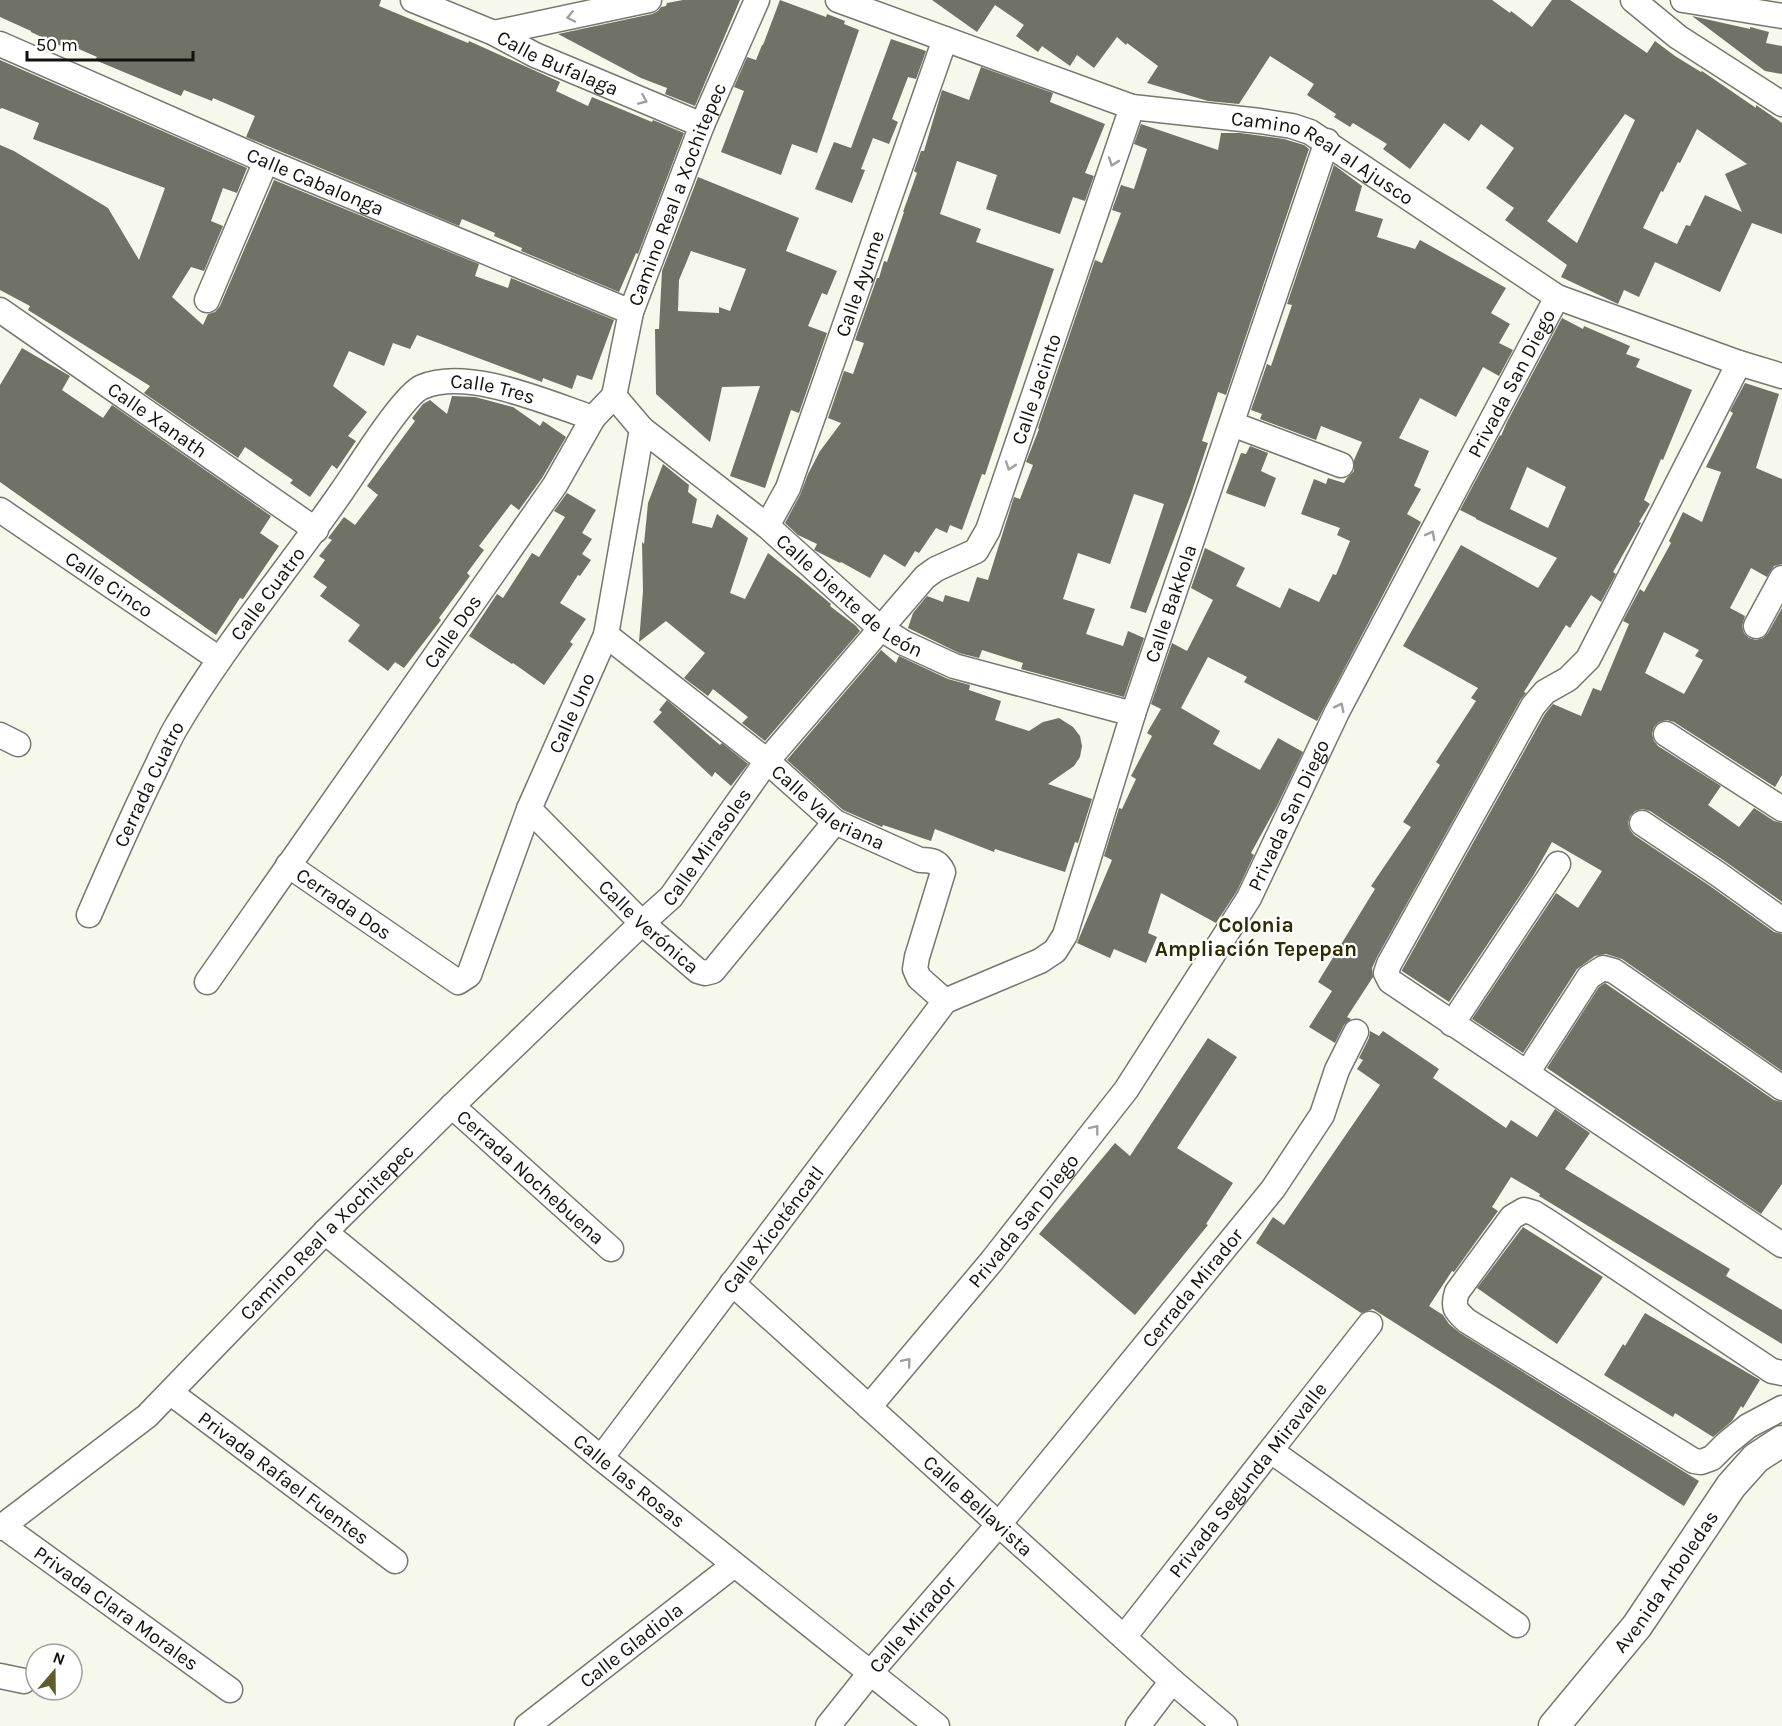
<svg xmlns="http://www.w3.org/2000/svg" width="1782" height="1726" viewBox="0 0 1782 1726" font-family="Karla,sans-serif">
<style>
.building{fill:#717267;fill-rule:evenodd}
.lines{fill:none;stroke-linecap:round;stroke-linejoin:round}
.minor-casing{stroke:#76776d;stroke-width:27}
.tertiary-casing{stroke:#76776d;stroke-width:33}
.minor{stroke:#fff;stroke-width:24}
.tertiary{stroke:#fff;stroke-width:30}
.oneway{stroke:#a0a09e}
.labels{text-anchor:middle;stroke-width:4.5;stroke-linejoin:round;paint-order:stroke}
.street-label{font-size:20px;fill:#11110d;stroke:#fff}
.neighbourhood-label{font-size:21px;font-weight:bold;fill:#2c2d03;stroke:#fff}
</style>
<rect width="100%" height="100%" fill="#f7f8ec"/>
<g class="building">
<polygon points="0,0 381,0 379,6 468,43 469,41 560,82 556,91 588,106 592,97 652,122 653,120 684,133 638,254 636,253 619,292 521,251 522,248 494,236 495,233 462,219 459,226 246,137 255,116 213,98 212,101 184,90 181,96 95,60 97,57 63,42 61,46 31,32 31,31 0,17"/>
<polygon points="683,0 740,0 695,106 665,94 667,88 641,78 558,34 652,14 658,11 661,7 666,6 667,3"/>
<polygon points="780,0 826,17 827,14 845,21 844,24 859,30 817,153 792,144 781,175 721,152 744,91 734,87 747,57 756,60 762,45 763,45"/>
<path d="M 932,0 L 1492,0 L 1510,13 L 1511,11 L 1532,27 L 1552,0 L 1570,0 L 1647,53 L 1655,41 L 1675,56 L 1701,72 L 1702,71 L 1756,108 L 1756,105 L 1782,123 L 1782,234 L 1752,223 L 1720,292 L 1655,262 L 1639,297 L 1624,290 L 1618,304 L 1561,277 L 1567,265 L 1505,220 L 1514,208 L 1486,188 L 1514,148 L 1481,124 L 1469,141 L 1444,123 L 1410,169 L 1383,149 L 1387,144 L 1353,123 L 1350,127 L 1334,117 L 1336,114 L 1307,95 L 1314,84 L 1270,56 L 1239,104 L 1208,101 L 1147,83 L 1158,66 L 1127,43 L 1126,45 L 1117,37 L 1094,68 L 1077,55 L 1070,66 L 1042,46 L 1038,52 L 1016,36 L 1024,25 L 995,5 L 977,32 ZM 1625,114 L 1635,120 L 1577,243 L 1547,221 ZM 1697,129 L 1747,164 L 1725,174 L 1742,212 L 1705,195 L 1690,226 L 1686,225 L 1677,244 L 1643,228 L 1661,191 L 1663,192 L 1678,162 L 1680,163 Z"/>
<polygon points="1692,16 1750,29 1750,27 1769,32 1766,43 1782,46 1782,74 1765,71"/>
<polygon points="891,39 926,51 916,79 908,77 892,119 898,122 889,144 873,138 861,169 865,170 852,203 815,189 834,142 851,148"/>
<polygon points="0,60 247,168 237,193 223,188 211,221 223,226 204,271 191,267 172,297 203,325 208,314 215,312 220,306 274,180 479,264 475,276 508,288 511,278 614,320 592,380 577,375 572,389 543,378 542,382 417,335 410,349 393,343 384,366 349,351 333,386 367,412 348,436 356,441 337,469 332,465 310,497 290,483 293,480 245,447 238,458 144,393 150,386 28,310 30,306 0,290 0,145 14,151 108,208 139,260 165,188 33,139 39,123 2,108 0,109"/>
<polygon points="981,67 1053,93 1050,102 1105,124 1085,173 1094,176 1085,201 1073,197 1060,234 986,209 997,175 957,161 940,214 981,229 976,242 1054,269 985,475 982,474 962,530 950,525 947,533 936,528 919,553 915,551 905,567 884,554 870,578 841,562 840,563 814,550 817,544 798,535 785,523 800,495 808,474 820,451 841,423 828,418 844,371 853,374 864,343 855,340 877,278 879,278 884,261 887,262 904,212 903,212 917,173 914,171 921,151 924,151 942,90 969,100"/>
<polygon points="1141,124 1218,150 1221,133 1240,133 1284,139 1304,145 1309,149 1226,395 1218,392 1202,441 1208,443 1190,497 1146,613 1130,608 1164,504 1134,494 1110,564 1078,553 1063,599 1095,609 1086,634 1123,646 1128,631 1144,638 1124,697 1021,669 1023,663 982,650 979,658 959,653 908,628 913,613 927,596 943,602 945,595 969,602 977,577 988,580 1014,497 1020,499 1033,465 1026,462 1039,429 1038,428 1095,260 1102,263 1121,213 1112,210 1121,185 1134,189 1147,149 1134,144"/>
<polygon points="1334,165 1362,186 1355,211 1383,219 1377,237 1415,249 1420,240 1506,288 1491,313 1510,324 1499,343 1513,350 1499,376 1483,367 1456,417 1420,398 1399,438 1429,451 1414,486 1421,489 1407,514 1421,522 1317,721 1244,682 1247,677 1208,657 1181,708 1220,731 1213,744 1260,770 1278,738 1303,752 1277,806 1251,853 1254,855 1237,891 1216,923 1161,893 1148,933 1157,937 1146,963 1114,949 1110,958 1077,943 1112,860 1104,856 1119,808 1122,809 1136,779 1131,776 1152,736 1147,733 1161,709 1151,704 1172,643 1187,651 1213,600 1191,588 1205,548 1245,568 1236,586 1280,608 1289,588 1319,602 1333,574 1336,575 1350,541 1337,535 1340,528 1301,514 1314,479 1326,484 1328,478 1344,483 1347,478 1354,471 1354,460 1362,442 1321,426 1316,440 1260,419 1262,414 1251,410 1267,364 1271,366 1292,305 1287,304"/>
<path d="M 698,177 L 799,218 L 786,251 L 837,271 L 827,295 L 822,293 L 808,326 L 827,333 L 799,413 L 791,410 L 765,488 L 730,476 L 760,386 L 722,387 L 710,442 L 656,394 L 655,329 L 659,329 L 662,271 ZM 691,251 L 746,269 L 730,311 L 719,307 L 719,313 L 678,311 L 679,280 Z"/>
<path d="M 1562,318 L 1583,329 L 1584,326 L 1630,346 L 1626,354 L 1640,359 L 1636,367 L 1692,390 L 1675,431 L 1663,460 L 1661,459 L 1644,500 L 1650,504 L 1639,522 L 1641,523 L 1613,572 L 1616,574 L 1601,602 L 1591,595 L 1570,628 L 1566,625 L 1524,692 L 1526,693 L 1521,699 L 1377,957 L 1372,968 L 1373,977 L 1347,1017 L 1351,1019 L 1344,1025 L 1335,1043 L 1309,1027 L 1332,991 L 1318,982 L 1375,889 L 1371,886 L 1411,827 L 1403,822 L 1440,765 L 1436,762 L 1476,701 L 1471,698 L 1478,688 L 1403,646 L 1461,545 L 1538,588 L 1557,558 L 1476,519 L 1476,518 L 1460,510 L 1500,435 L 1501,436 L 1507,422 ZM 1527,467 L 1566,487 L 1548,528 L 1510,509 Z"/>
<polygon points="22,348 70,376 62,390 103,418 112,405 271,516 260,533 279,546 243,599 240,598 216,635 0,482 0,385"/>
<path d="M 1745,383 L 1779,394 L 1756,468 L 1782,479 L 1782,564 L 1774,566 L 1767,577 L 1751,568 L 1730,608 L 1745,616 L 1742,626 L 1744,633 L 1749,638 L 1756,640 L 1763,638 L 1768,633 L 1782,608 L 1782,775 L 1775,787 L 1674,722 L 1667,720 L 1659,722 L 1654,727 L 1652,734 L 1654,741 L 1658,746 L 1721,786 L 1708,805 L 1739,827 L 1754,808 L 1774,821 L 1782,823 L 1782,902 L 1726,862 L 1650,811 L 1642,809 L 1635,811 L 1630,816 L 1628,823 L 1630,830 L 1634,835 L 1710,886 L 1774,932 L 1782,934 L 1782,1071 L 1622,959 L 1606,954 L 1595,956 L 1577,969 L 1523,1053 L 1472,1019 L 1556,893 L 1578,908 L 1602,871 L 1552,842 L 1533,876 L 1449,1002 L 1402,971 L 1402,970 L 1545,714 L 1553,704 L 1581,716 L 1593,688 L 1601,691 L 1629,624 L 1623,621 L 1640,589 L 1644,592 L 1671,543 L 1669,541 L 1683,512 L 1702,522 L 1721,472 L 1706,467 L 1733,413 L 1730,411 ZM 1664,632 L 1699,650 L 1695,656 L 1703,660 L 1684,694 L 1645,673 Z"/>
<polygon points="452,396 475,397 513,407 540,426 543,421 566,437 542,478 519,510 511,504 479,546 484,550 467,573 470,576 439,618 441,620 404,668 395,662 388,671 348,641 360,625 320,596 327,587 313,577 325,560 319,556 332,540 328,538 344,517 355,525 378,495 367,486 415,421 412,418 423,404 430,400 447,414"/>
<polygon points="1250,446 1268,453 1261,471 1276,478 1265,507 1226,493 1241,453 1246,454"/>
<polygon points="663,464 689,485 688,492 697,499 692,523 712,528 717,514 748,538 730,593 745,599 768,553 801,579 831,604 830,606 856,626 860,631 765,741 742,723 748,717 713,689 708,696 684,678 705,653 666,621 639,642 643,591 642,542 644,544 648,503"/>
<polygon points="567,493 596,510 582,533 592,539 582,554 591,560 580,576 578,575 560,603 586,619 570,642 573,644 544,685 513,663 512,664 469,636 497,594 503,598 532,553 539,557 565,517 554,511"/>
<polygon points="881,650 896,663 899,656 948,679 970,685 969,690 1001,701 995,720 1029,731 1043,722 1059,718 1073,727 1080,736 1082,746 1080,757 1074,766 1048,784 1092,799 1078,843 1075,842 1065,872 995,849 994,852 935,829 931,841 883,825 882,827 843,810 787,760"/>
<polygon points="667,700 720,745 722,743 748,764 731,786 715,772 712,777 653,722 662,712 659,710"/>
<polygon points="1605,983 1774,1100 1782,1102 1782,1184 1761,1214 1547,1068 1599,987"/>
<polygon points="1370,1031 1379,1036 1383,1031 1439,1069 1433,1078 1506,1128 1511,1120 1537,1137 1555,1109 1590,1133 1565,1169 1730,1269 1726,1276 1782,1310 1782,1344 1539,1196 1540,1194 1511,1177 1492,1207 1498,1211 1454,1272 1452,1271 1429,1306 1443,1315 1449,1324 1460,1333 1699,1481 1684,1506 1373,1309 1361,1313 1256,1243 1273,1217 1284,1225 1380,1085 1357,1069 1363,1060 1359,1058 1369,1038"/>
<polygon points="1208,1038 1237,1057 1177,1148 1233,1183 1206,1224 1208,1225 1135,1315 1039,1234 1115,1143 1130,1156"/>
<polygon points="1523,1227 1603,1277 1557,1344 1477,1288"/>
<polygon points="1645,1313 1760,1380 1743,1408 1741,1406 1732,1421 1713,1437 1675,1413 1673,1417 1604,1375 1623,1344 1625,1346"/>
</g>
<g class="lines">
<g class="minor-casing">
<g id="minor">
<path id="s1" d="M 413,0 L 494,33 L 535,55 L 702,125"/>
<path id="s2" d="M 838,0 L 1132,107 L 1260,121 L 1292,126 L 1310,132 L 1557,297 L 1739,363 L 1782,376"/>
<polyline points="1633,0 1678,37 1782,104"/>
<polyline points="1683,0 1782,16"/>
<polyline points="494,33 649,0"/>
<path id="s3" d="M 0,44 L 266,161 L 631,312"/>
<polyline points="207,300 266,161"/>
<path id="s4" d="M 0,310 L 316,530"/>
<polyline points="1739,363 1588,659 1568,679 1545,692 1533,706 1389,964 1386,973 1390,981 1782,1245"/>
<path id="s5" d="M 614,396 L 642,429 L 767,526 L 880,628 L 904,643 L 954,666 L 1133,714"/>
<path id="s6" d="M 614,396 L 631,312 L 702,125 L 757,0"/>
<polyline points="1232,424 1341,465"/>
<path id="s7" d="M 0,510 L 219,659"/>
<path id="s8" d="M 767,526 L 788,488 L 945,39"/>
<polyline points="1756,626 1782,578"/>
<path id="s9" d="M 606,635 L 767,761 L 835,822 L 920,860 C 932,860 938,861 943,872 L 917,957 L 915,969 L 919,978 L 945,1001"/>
<polyline points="1666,734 1782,809"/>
<polyline points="0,735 18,744"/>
<path id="s10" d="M 529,809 L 642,923 L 698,971 L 705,973 L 713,971 L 835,822"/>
<polyline points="1642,823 1718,874 1782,920"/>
<path id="s11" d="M 288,865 L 458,982 L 469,975 L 529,809 L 606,635 L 642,429"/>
<path id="s12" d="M 89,915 C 109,869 129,823 151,778 C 159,762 166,745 175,729 C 224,645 287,571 342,491 C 357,470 403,395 422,387 C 468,367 547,403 593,418"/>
<path id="s13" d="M 207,982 L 555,485 L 593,418 L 614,396"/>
<polyline points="1452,1024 1558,864"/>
<polyline points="1527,1073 1589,977 1603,968 1614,971 1782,1088"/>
<path id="s14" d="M 452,1106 L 611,1249"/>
<path id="s15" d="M 325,1232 L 601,1458 L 937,1726"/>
<path id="s16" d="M 732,1283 L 1172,1681 L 1225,1726"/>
<path d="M 1782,1373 L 1772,1371 L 1550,1223 L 1534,1213 L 1524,1210 L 1512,1217 L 1457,1292 C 1452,1308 1456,1311 1467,1321 L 1694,1461 L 1701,1462 L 1712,1458 L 1726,1444 L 1748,1426 L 1782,1408"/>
<path id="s17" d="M 171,1393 L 395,1561"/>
<path id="s18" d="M 869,1407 L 991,1262 L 1126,1090 L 1249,898 L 1337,712 L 1557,297"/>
<polyline points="1271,1451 1517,1625"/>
<path id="s19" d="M 601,1458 L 945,1001 L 1040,961 L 1055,951 L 1065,935 L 1133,714 L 1327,141"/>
<path id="s20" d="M 3,1526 L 230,1690"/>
<path id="s21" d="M 0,1528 L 147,1416 L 325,1232 L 452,1106 L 642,923 L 671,897 L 767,761 L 925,577 L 936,569 L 976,551 L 988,530 L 1132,107"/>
<path id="s22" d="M 1124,1637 L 1370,1324"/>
<polyline points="0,1676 24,1681"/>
<path id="s23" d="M 527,1726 L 734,1565"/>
<path id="s24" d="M 828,1726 L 871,1672 L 999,1524 L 1273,1189 L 1322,1115 L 1337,1070 L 1356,1032"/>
<polyline points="1138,1726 1172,1681"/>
</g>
</g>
<g class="tertiary-casing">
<g id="tertiary">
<path id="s25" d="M 1554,1726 L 1637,1626 L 1731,1486 L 1756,1458 L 1782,1441"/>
</g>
</g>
<use href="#minor" class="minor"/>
<use href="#tertiary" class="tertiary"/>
</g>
<defs><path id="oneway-chevron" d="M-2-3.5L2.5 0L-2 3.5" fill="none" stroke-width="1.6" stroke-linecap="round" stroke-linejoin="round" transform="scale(1.5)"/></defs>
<g class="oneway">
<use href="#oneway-chevron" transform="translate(571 17) rotate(168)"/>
<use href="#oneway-chevron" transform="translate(643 100) rotate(23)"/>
<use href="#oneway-chevron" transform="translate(1113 162) rotate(109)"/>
<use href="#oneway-chevron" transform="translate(1010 466) rotate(109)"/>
<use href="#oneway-chevron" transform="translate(1431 535) rotate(-62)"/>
<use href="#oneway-chevron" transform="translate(1340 707) rotate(-63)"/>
<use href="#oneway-chevron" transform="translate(1095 1129) rotate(-52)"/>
<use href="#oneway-chevron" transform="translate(907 1362) rotate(-50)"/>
</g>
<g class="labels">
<g class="street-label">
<text dy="7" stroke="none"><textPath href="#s1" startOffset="158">Calle Bufalaga</textPath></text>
<text dy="7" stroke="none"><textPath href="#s2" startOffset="514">Camino Real al Ajusco</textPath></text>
<text dy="7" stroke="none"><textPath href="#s3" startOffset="344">Calle Cabalonga</textPath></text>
<text dy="7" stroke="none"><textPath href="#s6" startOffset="212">Camino Real a Xochitepec</textPath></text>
<text dy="7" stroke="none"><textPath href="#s8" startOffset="260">Calle Ayume</textPath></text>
<text dy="7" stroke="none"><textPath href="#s18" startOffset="1214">Privada San Diego</textPath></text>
<text dy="7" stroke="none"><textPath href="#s21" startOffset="1562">Calle Jacinto</textPath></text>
<text dy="7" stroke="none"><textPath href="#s12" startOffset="700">Calle Tres</textPath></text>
<text dy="7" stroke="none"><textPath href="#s4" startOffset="192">Calle Xanath</textPath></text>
<text dy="7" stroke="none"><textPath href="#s7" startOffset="132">Calle Cinco</textPath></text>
<text dy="7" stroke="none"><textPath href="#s12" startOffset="369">Calle Cuatro</textPath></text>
<text dy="7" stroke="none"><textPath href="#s5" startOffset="310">Calle Diente de León</textPath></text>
<text dy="7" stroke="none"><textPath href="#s19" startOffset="1060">Calle Bakkola</textPath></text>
<text dy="7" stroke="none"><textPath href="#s13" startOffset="428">Calle Dos</textPath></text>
<text dy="7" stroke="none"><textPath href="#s11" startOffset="501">Calle Uno</textPath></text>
<text dy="7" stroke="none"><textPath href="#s12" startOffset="144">Cerrada Cuatro</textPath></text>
<text dy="7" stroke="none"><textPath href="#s9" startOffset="282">Calle Valeriana</textPath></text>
<text dy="7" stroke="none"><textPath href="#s18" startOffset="728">Privada San Diego</textPath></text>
<text dy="7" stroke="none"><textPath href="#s21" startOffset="984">Calle Mirasoles</textPath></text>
<text dy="7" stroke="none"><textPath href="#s11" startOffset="68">Cerrada Dos</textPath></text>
<text dy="7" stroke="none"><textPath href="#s10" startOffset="168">Calle Verónica</textPath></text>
<text dy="7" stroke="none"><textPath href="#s14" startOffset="106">Cerrada Nochebuena</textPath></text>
<text dy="7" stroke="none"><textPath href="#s18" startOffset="242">Privada San Diego</textPath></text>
<text dy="7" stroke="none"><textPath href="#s19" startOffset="286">Calle Xicoténcatl</textPath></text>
<text dy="7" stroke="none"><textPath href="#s21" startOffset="442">Camino Real a Xochitepec</textPath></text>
<text dy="7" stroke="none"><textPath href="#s24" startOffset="570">Cerrada Mirador</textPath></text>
<text dy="7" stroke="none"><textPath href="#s17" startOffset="141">Privada Rafael Fuentes</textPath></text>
<text dy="7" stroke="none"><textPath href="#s15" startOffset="393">Calle las Rosas</textPath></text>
<text dy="7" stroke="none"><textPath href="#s22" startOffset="200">Privada Segunda Miravalle</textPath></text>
<text dy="7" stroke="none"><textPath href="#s16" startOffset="332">Calle Bellavista</textPath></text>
<text dy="7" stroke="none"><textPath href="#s25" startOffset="183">Avenida Arboledas</textPath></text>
<text dy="7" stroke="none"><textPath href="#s20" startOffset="140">Privada Clara Morales</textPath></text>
<text dy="7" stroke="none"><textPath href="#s24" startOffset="132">Calle Mirador</textPath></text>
<text dy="7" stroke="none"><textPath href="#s23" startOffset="132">Calle Gladiola</textPath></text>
</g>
<g class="neighbourhood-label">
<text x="1256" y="932">Colonia<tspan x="1256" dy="24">Ampliación Tepepan</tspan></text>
</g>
</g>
<g transform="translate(54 1672) rotate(20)"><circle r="28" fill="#ffffff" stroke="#a0a09e" stroke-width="1.5"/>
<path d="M0-4.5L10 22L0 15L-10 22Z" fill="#5c5f2c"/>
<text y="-9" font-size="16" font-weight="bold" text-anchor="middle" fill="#11110d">N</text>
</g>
<path d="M27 51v9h166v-9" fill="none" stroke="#11110d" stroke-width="3"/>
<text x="36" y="51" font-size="18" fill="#11110d" stroke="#ffffff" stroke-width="4.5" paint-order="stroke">50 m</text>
</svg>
